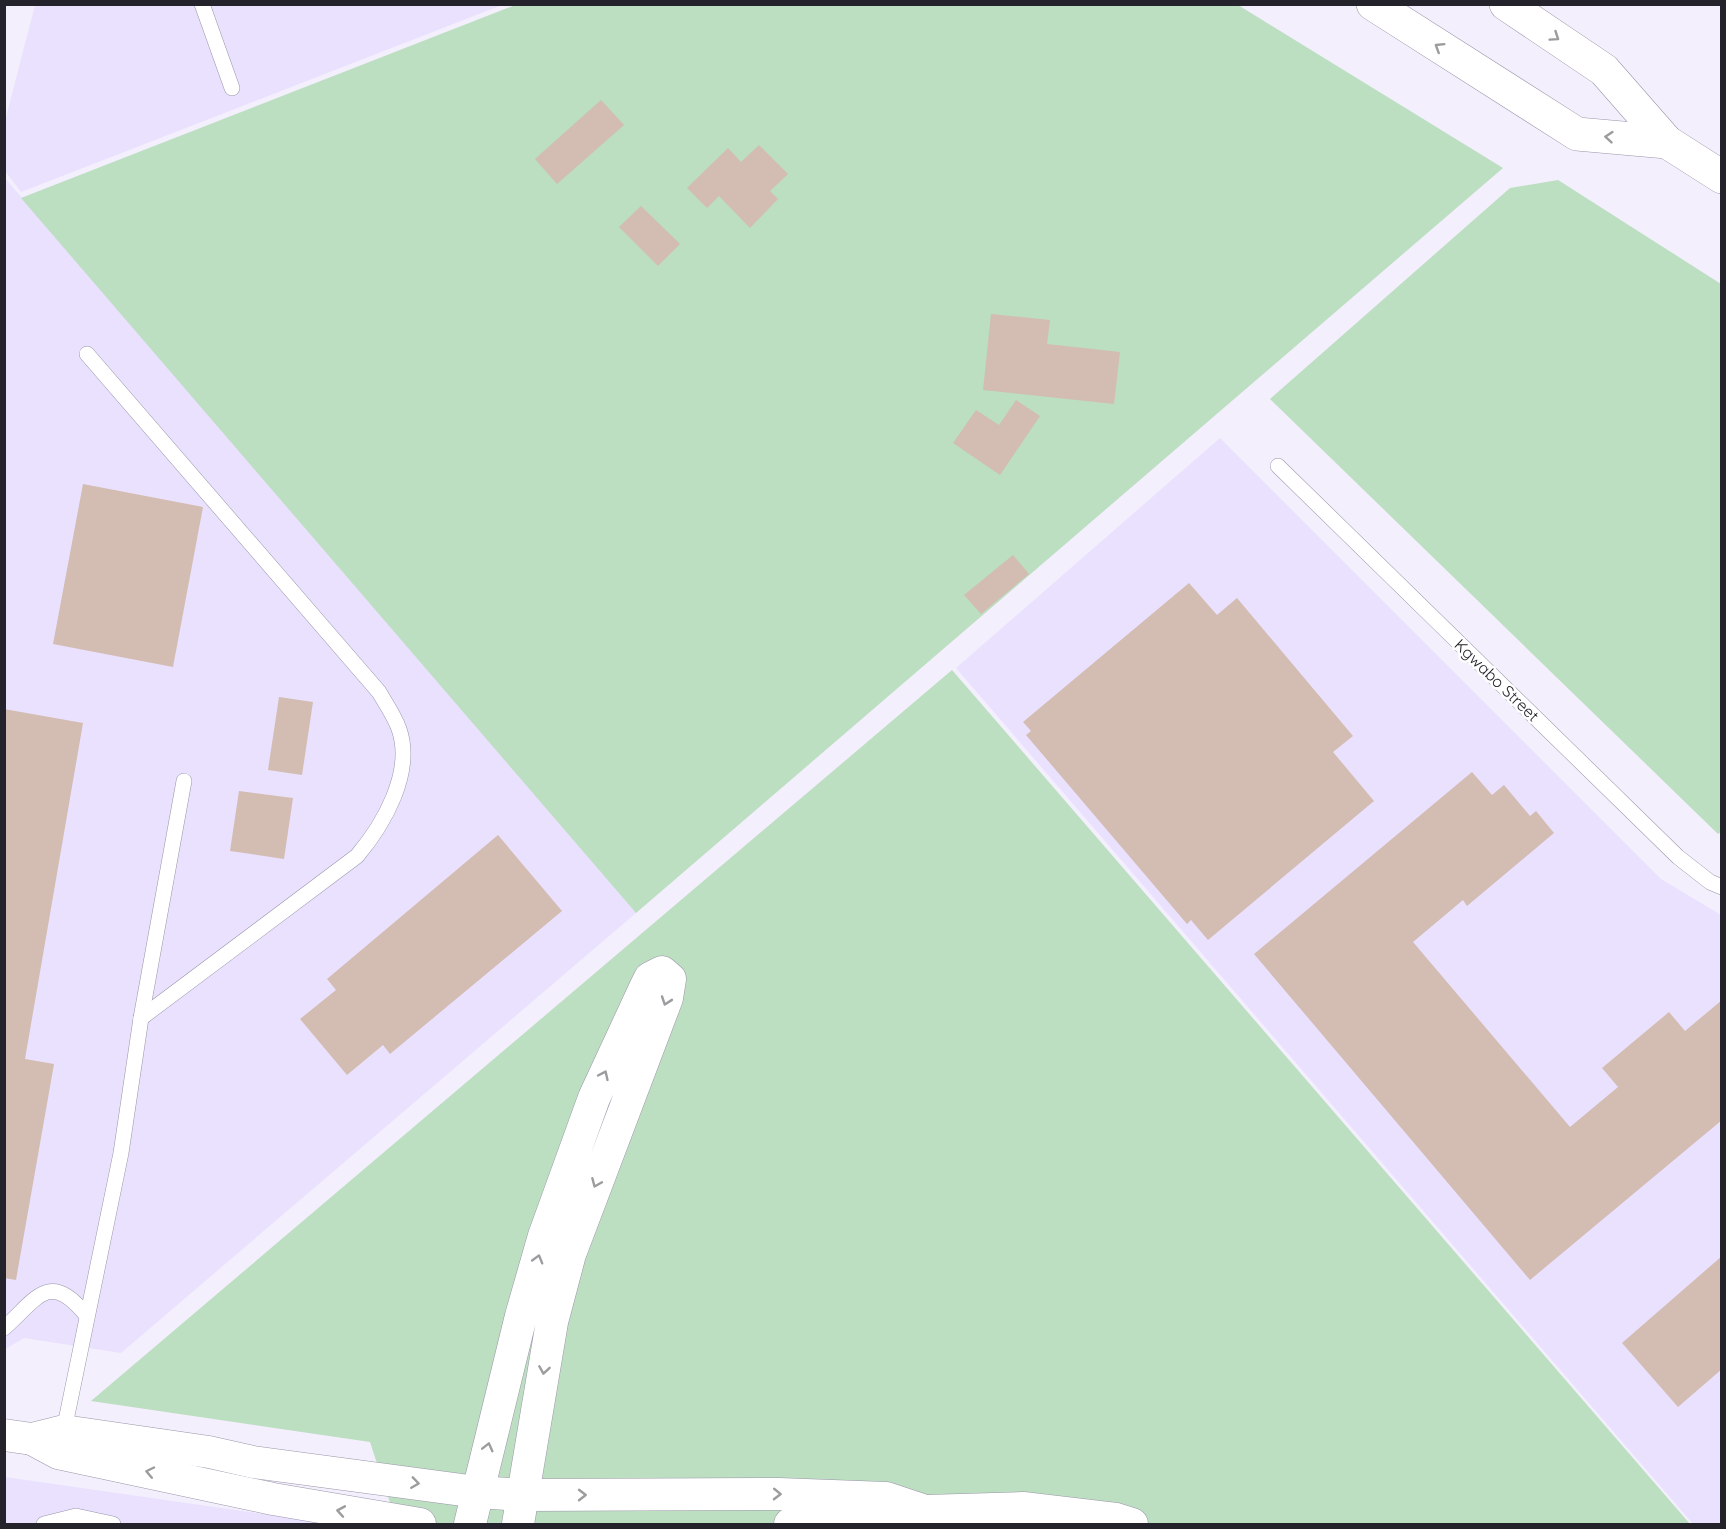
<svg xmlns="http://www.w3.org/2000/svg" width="1726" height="1529" viewBox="0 0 1726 1529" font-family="Quicksand,sans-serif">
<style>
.built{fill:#eae1fe}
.green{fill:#bcdec1}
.building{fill:#d3bcb1}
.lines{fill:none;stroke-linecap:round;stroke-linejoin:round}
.lane-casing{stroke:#9b95a9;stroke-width:16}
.street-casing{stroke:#9b95a9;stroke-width:33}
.secondary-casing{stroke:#9b95a9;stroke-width:34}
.lane{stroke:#fff;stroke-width:15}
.street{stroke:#fff;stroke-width:32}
.secondary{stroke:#fff;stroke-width:33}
.oneway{stroke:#9c9c9f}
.labels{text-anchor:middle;stroke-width:5;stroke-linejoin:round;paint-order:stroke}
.street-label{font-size:16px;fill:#24222a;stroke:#fff}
</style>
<rect width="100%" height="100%" fill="#f3effc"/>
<g class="built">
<polygon points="35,5 502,5 21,192 5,171 5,121"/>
<polygon points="4,177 636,913 121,1353 24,1338 5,1349"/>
<polygon points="1220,438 1661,879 1721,915 1721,1524 1693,1524 956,668"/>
<polygon points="5,1477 333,1524 5,1524"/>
</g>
<g class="green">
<polygon points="518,4 1238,5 1503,168 636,913 21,198"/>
<polygon points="1558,180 1721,284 1722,831 1718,834 1270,399 1510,188"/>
<polygon points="952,670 1690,1524 397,1524 370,1442 91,1401"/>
</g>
<g class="building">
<polygon points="601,100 624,125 557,184 535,159"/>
<polygon points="759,145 788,174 770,191 778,199 750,228 719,196 707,208 687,188 728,148 741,162"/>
<polygon points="641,206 680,244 658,266 619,227"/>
<polygon points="991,314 1050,320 1047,344 1120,352 1114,404 983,390"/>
<polygon points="1016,400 1040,416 1000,475 953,443 976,410 999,425"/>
<polygon points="83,484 203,507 173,667 53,644"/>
<polygon points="1013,555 1029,574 981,614 964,595"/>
<polygon points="1189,583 1217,615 1237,598 1353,736 1333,752 1374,801 1208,940 1191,920 1187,924 1026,735 1031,731 1023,722"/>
<polygon points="279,697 313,702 302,775 268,770"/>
<polygon points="4,709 83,723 25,1059 54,1064 16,1280 4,1278"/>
<polygon points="1472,772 1492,795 1504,785 1530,816 1536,811 1554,833 1467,906 1463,900 1413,942 1570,1127 1618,1087 1602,1068 1669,1012 1685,1031 1722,1000 1722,1120 1530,1280 1254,954"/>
<polygon points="239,791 293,798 284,859 230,851"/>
<polygon points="498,835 562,911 390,1054 383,1045 347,1075 300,1019 336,990 327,979"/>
<polygon points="1722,1256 1722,1369 1678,1407 1622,1343"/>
</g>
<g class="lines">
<g class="lane-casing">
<g id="lane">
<polyline points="202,4 232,88"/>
<path d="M 87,354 L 379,692 C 386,704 395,717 399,729 C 414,772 384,824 357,856 L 141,1018"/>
<polyline points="1278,466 1678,857 1710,882 1722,887"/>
<path d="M 4,1328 C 37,1299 49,1269 87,1316"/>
<polyline points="63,1435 121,1153 141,1018 184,781"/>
<polyline points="44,1524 76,1516 113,1524"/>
</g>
</g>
<g class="street-casing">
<g id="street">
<polyline points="4,1435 32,1439 58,1453 273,1499 420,1524"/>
<polyline points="32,1439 64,1431 209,1452 253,1462 477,1492 523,1495 779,1494 886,1498 925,1511"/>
<polyline points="470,1524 521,1316 544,1236 594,1098 645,988 650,978 662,972 670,979 667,998 570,1254 552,1322 518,1524"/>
<polyline points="790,1524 895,1520 925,1511 1023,1508 1116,1519 1132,1524"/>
</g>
</g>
<g class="secondary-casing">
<g id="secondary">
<polyline points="1373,4 1577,134 1667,142"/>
<polyline points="1506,4 1604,70 1667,142 1722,177"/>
</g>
</g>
<use href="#lane" class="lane"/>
<use href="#street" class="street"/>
<use href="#secondary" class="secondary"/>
</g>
<defs><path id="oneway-chevron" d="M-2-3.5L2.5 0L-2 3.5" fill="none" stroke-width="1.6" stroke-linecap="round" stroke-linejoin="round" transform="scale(1.5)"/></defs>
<g class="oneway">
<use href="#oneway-chevron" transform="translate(1555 37) rotate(34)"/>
<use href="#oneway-chevron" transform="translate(1439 47) rotate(-148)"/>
<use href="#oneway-chevron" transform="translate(1609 137) rotate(-175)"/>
<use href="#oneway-chevron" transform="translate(666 1001) rotate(109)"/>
<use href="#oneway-chevron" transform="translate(604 1075) rotate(-65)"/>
<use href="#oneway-chevron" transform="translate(596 1183) rotate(113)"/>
<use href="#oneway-chevron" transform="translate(538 1259) rotate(-74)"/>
<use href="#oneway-chevron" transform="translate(544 1370) rotate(99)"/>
<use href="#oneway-chevron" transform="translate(488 1447) rotate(-76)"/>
<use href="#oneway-chevron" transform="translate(150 1472) rotate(-168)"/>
<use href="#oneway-chevron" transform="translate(415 1483) rotate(8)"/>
<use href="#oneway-chevron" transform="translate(777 1494) rotate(1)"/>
<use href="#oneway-chevron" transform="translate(582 1495)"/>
<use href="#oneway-chevron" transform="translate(341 1511) rotate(-170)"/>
</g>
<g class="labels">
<g class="street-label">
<text transform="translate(1497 680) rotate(44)" y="6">Kgwabo Street</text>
</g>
</g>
<rect width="1726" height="1529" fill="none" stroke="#24222a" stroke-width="12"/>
</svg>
